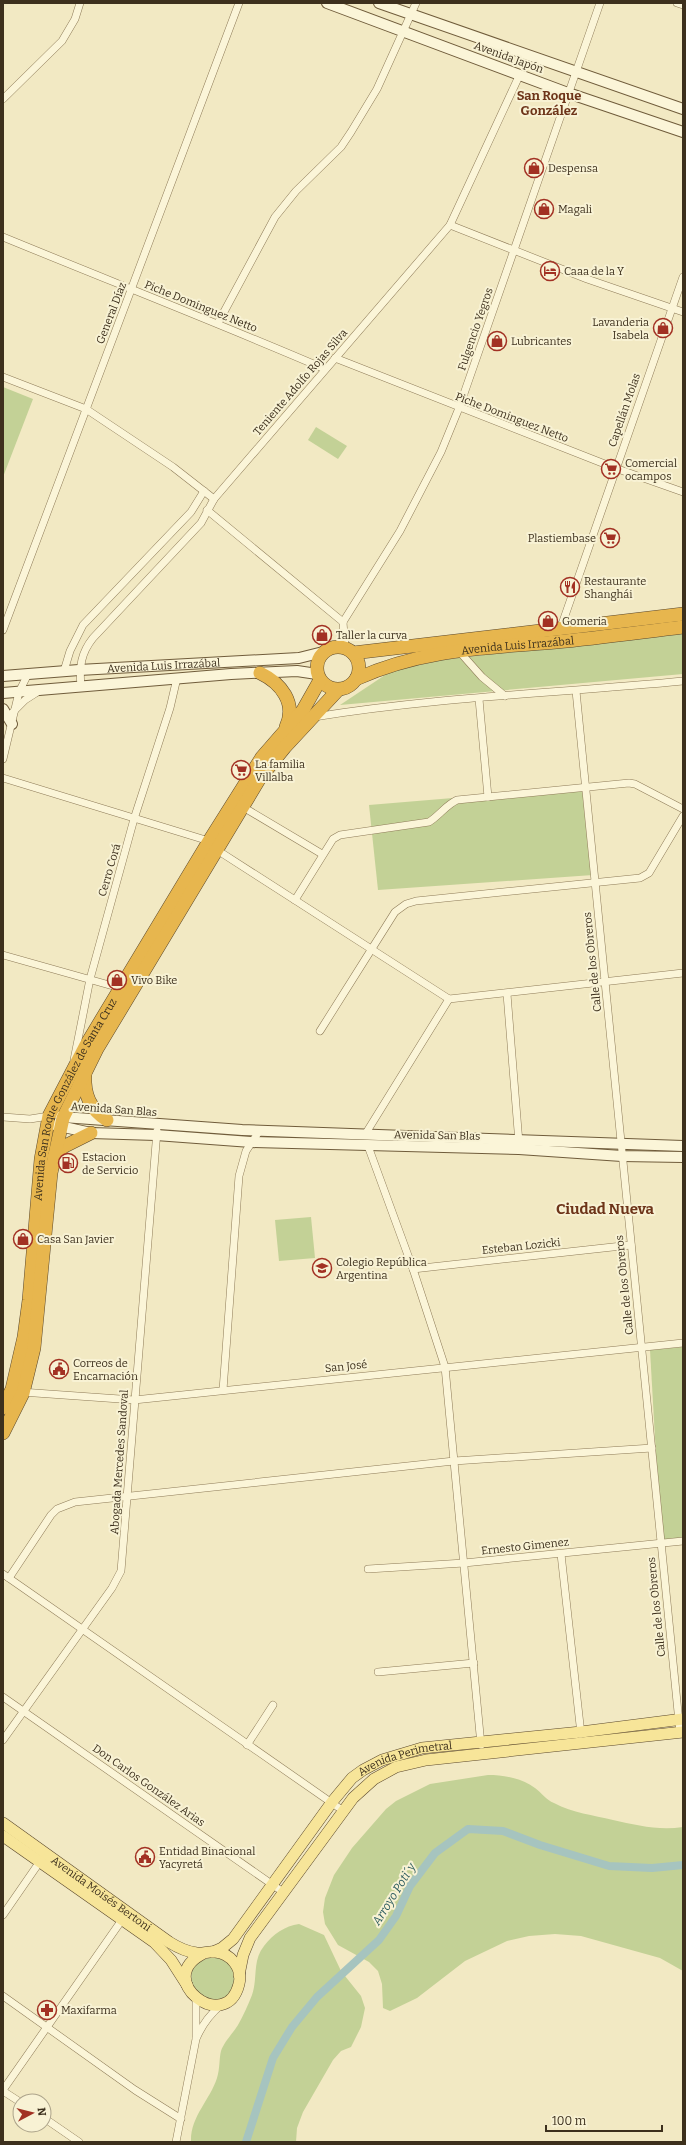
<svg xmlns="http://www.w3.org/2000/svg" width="686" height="2145" viewBox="0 0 686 2145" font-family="Bitter,serif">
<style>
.green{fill:#c3d196}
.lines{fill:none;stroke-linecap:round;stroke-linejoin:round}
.canal{stroke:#a6c4bf;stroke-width:8}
.street-casing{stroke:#8e7b58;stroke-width:8}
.secondary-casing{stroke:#705c3b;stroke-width:12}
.primary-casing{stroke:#5b482d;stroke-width:12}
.highway-casing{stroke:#5b482d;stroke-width:14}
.street{stroke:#fbf5d8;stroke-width:7}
.secondary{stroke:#fbf5d8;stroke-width:10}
.primary{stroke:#f7e599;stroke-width:11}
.highway{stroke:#e7b64e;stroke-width:13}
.labels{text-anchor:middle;stroke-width:4;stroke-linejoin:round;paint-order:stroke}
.street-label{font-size:11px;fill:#3d301d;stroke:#f8f2d4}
.poi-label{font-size:11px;fill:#3d301d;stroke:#f8f2d4;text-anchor:start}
.water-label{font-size:12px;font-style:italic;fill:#2b5b5e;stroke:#f8f2d4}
.quarter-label{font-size:13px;font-weight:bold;fill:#6d3419;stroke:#f8f2d4}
.district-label{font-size:15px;font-weight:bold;fill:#6d3419;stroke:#f8f2d4}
</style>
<rect width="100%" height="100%" fill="#f2e9c3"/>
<g class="green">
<polygon points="3,387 33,399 3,477"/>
<polygon points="316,427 347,446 338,459 308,440"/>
<polygon points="683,632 683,674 340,705 391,671 441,660"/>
<polygon points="583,787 593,875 378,890 369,805"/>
<polygon points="311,1217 315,1258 279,1261 275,1220"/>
<polygon points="683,1347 683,1541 661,1543 650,1350"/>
<path d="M 488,1775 C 504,1775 522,1778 535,1788 C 542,1793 546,1800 554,1803 C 573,1813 593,1815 613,1820 C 636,1825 659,1831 683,1827 L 683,1971 L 660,1958 L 581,1936 L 555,1934 L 529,1936 L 507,1941 L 465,1961 L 417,1998 L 390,2011 L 383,2008 L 382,1984 L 378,1971 L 369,1962 L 338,1945 L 325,1924 L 323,1912 L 325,1898 L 334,1875 L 352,1848 L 386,1809 L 396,1801 L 430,1784 Z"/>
<path d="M 299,1924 L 324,1935 L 341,1971 L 361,1996 L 365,2008 L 361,2027 L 351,2047 L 341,2051 L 333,2060 L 303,2112 L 297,2128 L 296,2142 L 191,2142 C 190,2117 210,2100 217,2078 C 220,2069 219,2059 221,2051 C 224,2042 233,2033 238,2025 C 243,2016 248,2005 252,1995 C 258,1978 252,1961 264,1946 C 273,1934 285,1926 299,1924 Z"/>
<path d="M 216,1956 L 229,1962 L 236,1975 L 230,1995 L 217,2002 L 195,1994 C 187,1970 191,1962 216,1956 Z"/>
</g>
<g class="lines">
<polyline class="canal" points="246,2142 273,2058 292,2027 317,1997 379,1940 396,1916 410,1886 435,1853 468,1829 503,1831 540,1845 609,1866 652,1868 683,1865"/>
<g class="street-casing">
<g id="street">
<polyline points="677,3 683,5"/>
<polyline points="3,99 62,41 75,19 80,3"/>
<polyline points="450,225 587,279 683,312"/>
<path d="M 3,237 C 110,281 218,323 325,369"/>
<polyline points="218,323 275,217 296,191 341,147 351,132 377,89 416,3"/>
<polyline points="335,358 615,468 683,492"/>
<polyline points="3,377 86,409 173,467 214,499"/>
<polyline points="207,510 343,622"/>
<polyline points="3,630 239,3"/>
<polyline points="560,630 683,277"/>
<polyline points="345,648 343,622 400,531 441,452 459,408 600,3"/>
<polyline points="458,650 482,677 505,696"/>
<polyline points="64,671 70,651 83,625 191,512 204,491"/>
<path d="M 81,686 C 79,667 81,653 93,638 L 201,523 L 214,499 L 450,225 L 520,74"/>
<polyline points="576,691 680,1732"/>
<polyline points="479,699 488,797"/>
<polyline points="13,712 25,700 39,691"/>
<path d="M 314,717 C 435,697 560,693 683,681"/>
<polyline points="3,759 19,692 28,674"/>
<polyline points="3,778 209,841 217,850 449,999 683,973"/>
<polyline points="243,807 322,854"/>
<path d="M 295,900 L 333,839 L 340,835 L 429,822 C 440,815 446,805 457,800 L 629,783 L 635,784 L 683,809"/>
<polyline points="3,955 120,988"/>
<polyline points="507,994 519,1143"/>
<polyline points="320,1031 395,912 406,904 416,901 640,878 649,873 683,816"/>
<polyline points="74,1060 90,979 134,819 170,708 177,678"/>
<polyline points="3,1117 30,1119 49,1116"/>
<polyline points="366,1133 449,999"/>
<polyline points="368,1146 413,1269 445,1367 481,1745"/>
<polyline points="413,1269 631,1245"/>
<polyline points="223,1390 239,1176 246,1151 260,1130"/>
<polyline points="21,1392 134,1400 683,1343"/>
<polyline points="561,1554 581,1734"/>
<polyline points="368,1569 464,1563 683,1541"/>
<polyline points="3,1574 342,1810"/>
<polyline points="9,1578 51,1515 57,1509 75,1502 454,1461 652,1448"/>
<polyline points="378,1672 474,1663"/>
<polyline points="3,1697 283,1892"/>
<polyline points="3,1740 112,1588 121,1571 157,1131"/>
<polyline points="247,1745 273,1705"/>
<polyline points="3,1915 41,1860"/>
<polyline points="3,1996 135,2090 181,2119"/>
<polyline points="196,1998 196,2037"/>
<polyline points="3,2090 124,1917"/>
<polyline points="3,2091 20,2102"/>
<polyline points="44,2118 79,2142"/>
<path d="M 176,2142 L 196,2039 C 202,2025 209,2015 221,2005"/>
</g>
</g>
<g class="secondary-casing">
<g id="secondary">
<polyline points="327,3 568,93 683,132"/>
<polyline points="379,3 683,109"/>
<path id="s1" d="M 3,676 L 79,670 L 299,658 L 323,652"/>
<polyline points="3,693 231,674 297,671 317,674"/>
<polyline points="3,709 12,724"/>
<polyline points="49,1116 242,1130 683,1146"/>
<polyline points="55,1125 91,1133 156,1135 251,1142 519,1149 622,1156 683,1157"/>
</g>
</g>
<g class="primary-casing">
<g id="primary">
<path id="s2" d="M 3,1823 L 169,1942 C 177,1947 187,1952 197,1953 C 203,1954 209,1951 215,1952 C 231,1953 243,1969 239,1984 C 226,2036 151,1979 204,1953"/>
<polyline points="3,1836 154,1942 171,1960 187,1985"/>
<path id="s3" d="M 213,1952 L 222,1948 L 233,1939 L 332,1802 L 352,1778 L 363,1770 L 382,1760 L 422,1748 L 581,1732 L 683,1719"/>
<polyline points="239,1975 243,1955 250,1938 353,1798 374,1779 396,1767 426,1760 683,1732"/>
</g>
</g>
<g class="highway-casing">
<g id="highway">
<circle cx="338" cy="668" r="21"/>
<polyline points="353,653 683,614"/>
<path d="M 260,673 C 281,683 297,703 286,727"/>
<path id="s4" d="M 356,679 C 422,649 485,648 556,642 C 598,638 641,632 683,627"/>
<path d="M 85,1075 C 84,1095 90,1109 107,1120"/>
<polyline points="54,1157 63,1147 91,1133"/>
<path id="s5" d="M 3,1408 L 12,1389 L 24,1337 L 29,1300 L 41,1159 L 49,1116 L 86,1045 L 209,841 L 262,757 L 303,710 L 320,680"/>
<polyline points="3,1433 23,1393 34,1348 51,1173 63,1118 97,1049 260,778 285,747 338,690"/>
</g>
</g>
<use href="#street" class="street"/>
<use href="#secondary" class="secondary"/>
<use href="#primary" class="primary"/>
<use href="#highway" class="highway"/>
</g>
<defs>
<g id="shop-ring" transform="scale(1)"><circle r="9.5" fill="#f8f2d4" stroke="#a23123" stroke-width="1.5"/><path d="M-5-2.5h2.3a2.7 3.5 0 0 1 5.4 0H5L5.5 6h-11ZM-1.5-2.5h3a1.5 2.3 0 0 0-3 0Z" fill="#a23123"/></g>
<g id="hotel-ring" transform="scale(1)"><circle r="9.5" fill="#f8f2d4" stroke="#a23123" stroke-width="1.5"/><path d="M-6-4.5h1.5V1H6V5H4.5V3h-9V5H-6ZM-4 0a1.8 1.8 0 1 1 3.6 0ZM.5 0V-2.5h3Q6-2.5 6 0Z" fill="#a23123"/></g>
<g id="supermarket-ring" transform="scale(1)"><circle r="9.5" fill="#f8f2d4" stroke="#a23123" stroke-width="1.5"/><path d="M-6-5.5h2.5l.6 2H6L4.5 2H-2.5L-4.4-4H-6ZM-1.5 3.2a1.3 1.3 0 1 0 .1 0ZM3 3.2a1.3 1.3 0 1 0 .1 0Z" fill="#a23123"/></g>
<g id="restaurant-ring" transform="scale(1)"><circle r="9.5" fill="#f8f2d4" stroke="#a23123" stroke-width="1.5"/><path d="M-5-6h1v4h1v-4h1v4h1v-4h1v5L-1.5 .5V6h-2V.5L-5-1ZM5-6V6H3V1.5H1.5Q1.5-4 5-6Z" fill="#a23123"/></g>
<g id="fuel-ring" transform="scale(1)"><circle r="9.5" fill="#f8f2d4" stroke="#a23123" stroke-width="1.5"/><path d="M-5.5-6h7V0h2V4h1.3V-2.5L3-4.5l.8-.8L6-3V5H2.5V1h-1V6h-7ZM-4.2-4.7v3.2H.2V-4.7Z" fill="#a23123"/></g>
<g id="school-ring" transform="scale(1)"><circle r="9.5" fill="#f8f2d4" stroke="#a23123" stroke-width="1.5"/><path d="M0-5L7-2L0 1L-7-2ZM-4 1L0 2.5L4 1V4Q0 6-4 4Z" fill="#a23123"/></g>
<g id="civic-ring" transform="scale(1)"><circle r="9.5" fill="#f8f2d4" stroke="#a23123" stroke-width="1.5"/><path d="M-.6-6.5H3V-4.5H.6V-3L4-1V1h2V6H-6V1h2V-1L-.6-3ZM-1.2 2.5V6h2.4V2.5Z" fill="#a23123"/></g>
<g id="pharmacy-ring" transform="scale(1)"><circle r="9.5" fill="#f8f2d4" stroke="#a23123" stroke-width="1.5"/><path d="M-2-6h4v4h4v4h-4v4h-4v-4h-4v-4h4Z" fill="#a23123"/></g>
</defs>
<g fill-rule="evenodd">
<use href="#shop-ring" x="534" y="168"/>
<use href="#shop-ring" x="544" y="209"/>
<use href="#hotel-ring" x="550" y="271"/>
<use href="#shop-ring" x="663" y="328"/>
<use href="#shop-ring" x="497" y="341"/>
<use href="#supermarket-ring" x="611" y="469"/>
<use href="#supermarket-ring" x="610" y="538"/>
<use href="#restaurant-ring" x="570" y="587"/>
<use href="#shop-ring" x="548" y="621"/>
<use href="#shop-ring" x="322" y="635"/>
<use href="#supermarket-ring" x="241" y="770"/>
<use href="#shop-ring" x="117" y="980"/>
<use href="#fuel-ring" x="68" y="1163"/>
<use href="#shop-ring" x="23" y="1239"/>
<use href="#school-ring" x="322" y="1268"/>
<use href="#civic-ring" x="59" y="1369"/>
<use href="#civic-ring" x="145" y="1857"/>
<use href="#pharmacy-ring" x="47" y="2010"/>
</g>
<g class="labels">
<g class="street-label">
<text transform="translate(509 57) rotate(20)" y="4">Avenida Japón</text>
<text transform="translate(201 306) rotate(22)" y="4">Piche Dominguez Netto</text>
<text transform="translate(111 313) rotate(-69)" y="4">General Díaz</text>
<text transform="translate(475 329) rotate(-71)" y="4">Fulgencio Yegros</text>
<text transform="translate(300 382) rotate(-49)" y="4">Teniente Adolfo Rojas Silva</text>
<text transform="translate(624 410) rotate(-71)" y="4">Capellán Molas</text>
<text transform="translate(512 417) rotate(21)" y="4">Piche Dominguez Netto</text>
<text dy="4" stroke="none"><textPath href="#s4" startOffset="166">Avenida Luis Irrazábal</textPath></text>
<text dy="4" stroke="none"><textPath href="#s1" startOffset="161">Avenida Luis Irrazábal</textPath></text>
<text transform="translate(109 870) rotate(-74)" y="4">Cerro Corá</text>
<text transform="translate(592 962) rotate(-96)" y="4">Calle de los Obreros</text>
<text dy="4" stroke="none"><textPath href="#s5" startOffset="321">Avenida San Roque González de Santa Cruz</textPath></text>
<text transform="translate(114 1109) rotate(4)" y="4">Avenida San Blas</text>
<text transform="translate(437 1135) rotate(1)" y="4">Avenida San Blas</text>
<text transform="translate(521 1246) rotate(-6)" y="4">Esteban Lozicki</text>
<text transform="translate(624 1285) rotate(-96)" y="4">Calle de los Obreros</text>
<text transform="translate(346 1366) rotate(-6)" y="4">San José</text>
<text transform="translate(119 1462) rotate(-86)" y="4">Abogada Mercedes Sandoval</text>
<text transform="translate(525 1546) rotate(-6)" y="4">Ernesto Gimenez</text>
<text transform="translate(656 1607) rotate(-96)" y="4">Calle de los Obreros</text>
<text dy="4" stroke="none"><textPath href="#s3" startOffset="282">Avenida Perimetral</textPath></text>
<text transform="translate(149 1785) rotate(35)" y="4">Don Carlos González Arias</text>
<text dy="4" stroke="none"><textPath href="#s2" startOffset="121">Avenida Moisés Bertoni</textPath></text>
</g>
<g class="poi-label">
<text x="548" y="172">Despensa</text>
<text x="558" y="213">Magali</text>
<text x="564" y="275">Caaa de la Y</text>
<text x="649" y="326" text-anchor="end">Lavanderia<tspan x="649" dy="13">Isabela</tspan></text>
<text x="511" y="345">Lubricantes</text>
<text x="625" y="467">Comercial<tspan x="625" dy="13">ocampos</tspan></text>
<text x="596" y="542" text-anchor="end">Plastiembase</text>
<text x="584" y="585">Restaurante<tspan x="584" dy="13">Shanghái</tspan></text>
<text x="562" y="625">Gomeria</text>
<text x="336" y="639">Taller la curva</text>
<text x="255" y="768">La familia<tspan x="255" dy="13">Villalba</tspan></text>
<text x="131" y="984">Vivo Bike</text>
<text x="82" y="1161">Estacion<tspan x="82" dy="13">de Servicio</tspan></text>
<text x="37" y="1243">Casa San Javier</text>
<text x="336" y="1266">Colegio República<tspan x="336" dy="13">Argentina</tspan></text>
<text x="73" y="1367">Correos de<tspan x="73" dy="13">Encarnación</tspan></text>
<text x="159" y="1855">Entidad Binacional<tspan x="159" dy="13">Yacyretá</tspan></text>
<text x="61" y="2014">Maxifarma</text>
</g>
<g class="water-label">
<text transform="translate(394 1894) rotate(-58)" y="4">Arroyo Poti´y</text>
</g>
<g class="quarter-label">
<text x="549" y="100">San Roque<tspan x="549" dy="15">González</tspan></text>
</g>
<g class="district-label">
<text x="605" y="1214">Ciudad Nueva</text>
</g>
</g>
<rect width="686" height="2145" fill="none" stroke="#3d301d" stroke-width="8"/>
<g transform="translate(32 2113) rotate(83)"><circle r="19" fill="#f8f2d4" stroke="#ada48b"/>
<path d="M0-3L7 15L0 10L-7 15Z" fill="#a23123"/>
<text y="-6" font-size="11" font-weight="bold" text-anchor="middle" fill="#3d301d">N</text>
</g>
<path d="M546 2125v6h116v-6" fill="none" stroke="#3d301d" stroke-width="2"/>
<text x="552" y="2125" font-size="12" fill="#3d301d" stroke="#f8f2d4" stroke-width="3" paint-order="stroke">100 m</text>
</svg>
